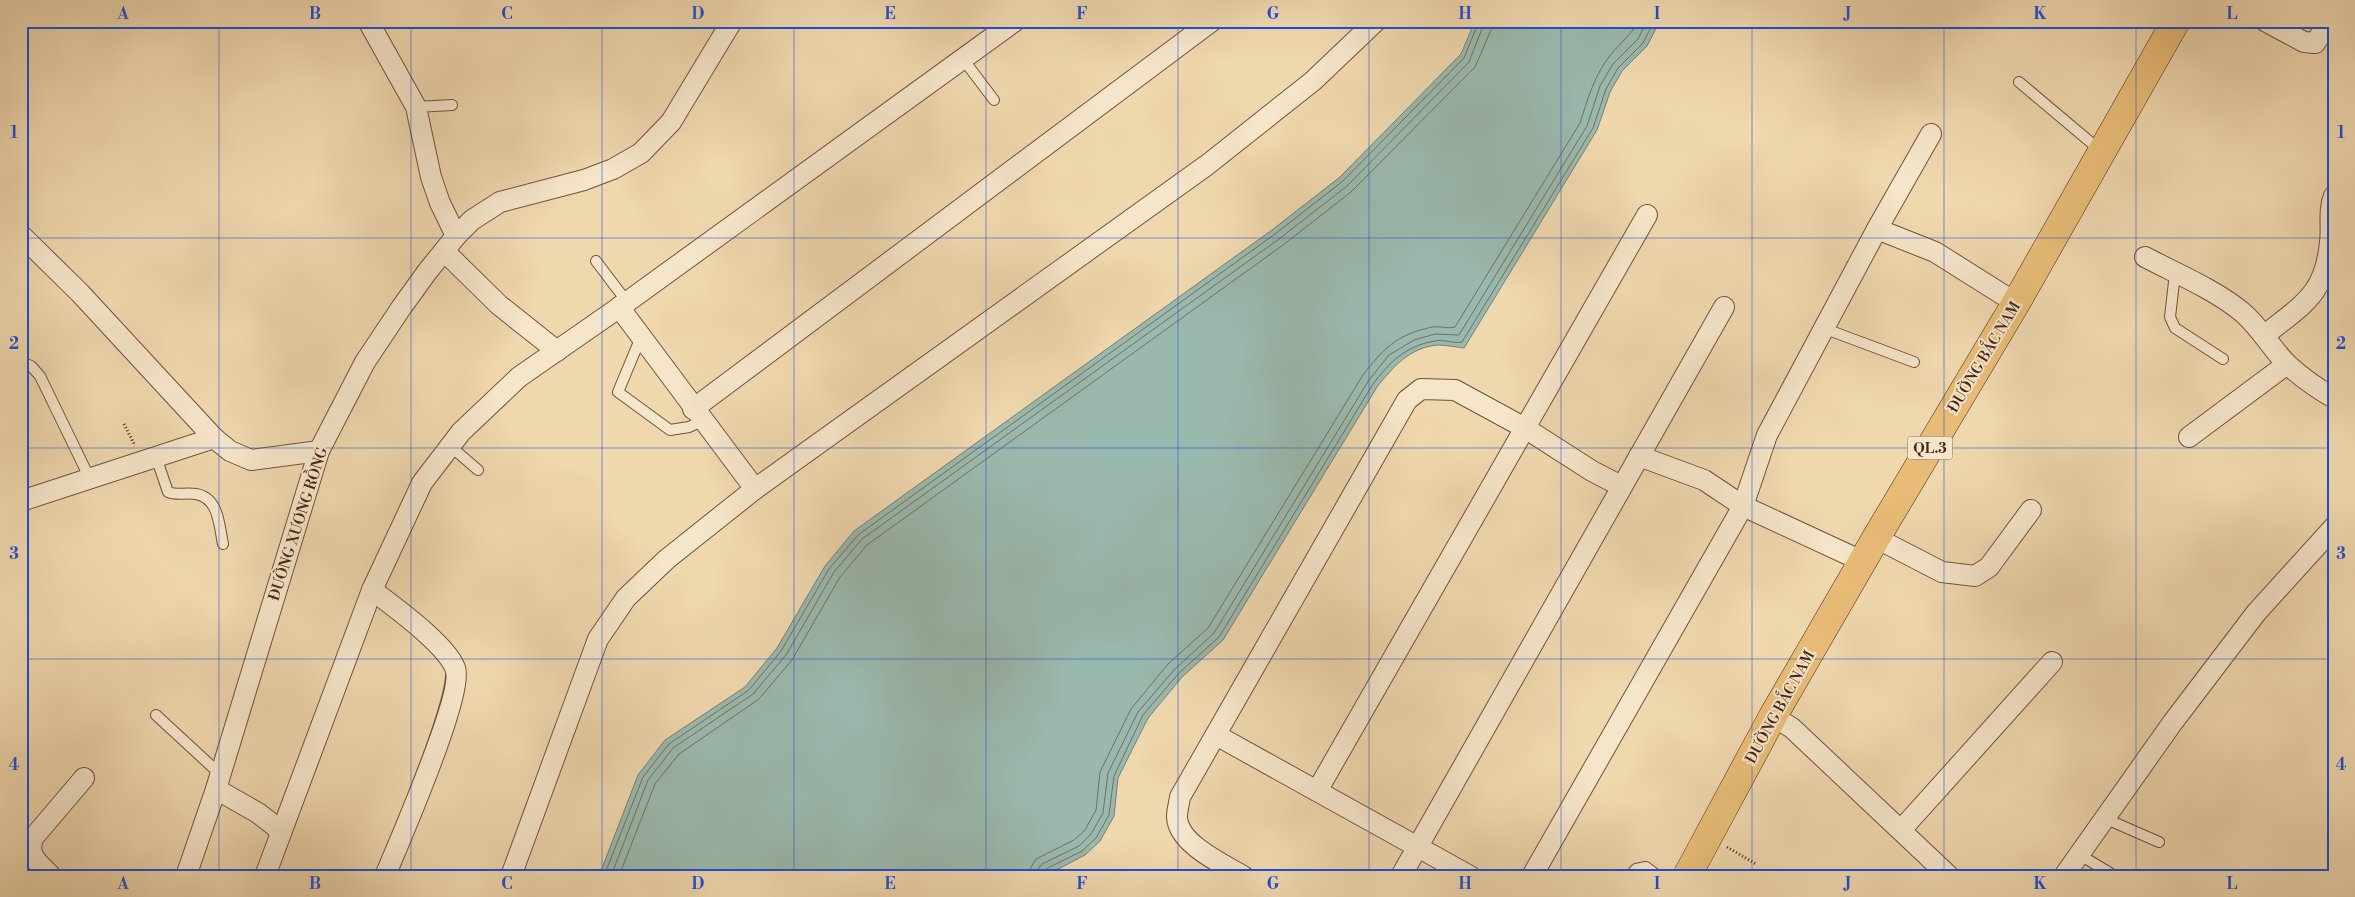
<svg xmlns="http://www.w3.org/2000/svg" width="2355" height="897" viewBox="0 0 2355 897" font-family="'Libre Bodoni',serif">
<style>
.water{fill:#9ab9ae;stroke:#797e71}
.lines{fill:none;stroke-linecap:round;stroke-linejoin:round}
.shore{stroke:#707062;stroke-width:1}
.service-casing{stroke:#71523b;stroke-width:12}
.minor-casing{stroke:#71523b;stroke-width:22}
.trunk-casing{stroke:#472615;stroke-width:29}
.path{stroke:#472615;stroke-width:3;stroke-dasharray:1 2.5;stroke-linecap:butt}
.service{stroke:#f5e5ca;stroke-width:10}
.minor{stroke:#f5e5ca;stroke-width:20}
.trunk{stroke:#e8bc77;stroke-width:28}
.grid{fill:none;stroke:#1d4ed8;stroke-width:1;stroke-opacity:0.55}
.labels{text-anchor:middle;stroke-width:4;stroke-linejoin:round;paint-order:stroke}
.shield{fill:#f5e5ca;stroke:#7b5f4b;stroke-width:1}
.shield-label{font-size:14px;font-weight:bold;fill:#472615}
.street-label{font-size:15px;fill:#472615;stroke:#f5e5ca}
.neatline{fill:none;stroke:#1d4ed8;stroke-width:2}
.grid-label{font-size:16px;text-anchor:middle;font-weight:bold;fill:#1d4ed8}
</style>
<rect width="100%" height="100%" fill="#efd7ae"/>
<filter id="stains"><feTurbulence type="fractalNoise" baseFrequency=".004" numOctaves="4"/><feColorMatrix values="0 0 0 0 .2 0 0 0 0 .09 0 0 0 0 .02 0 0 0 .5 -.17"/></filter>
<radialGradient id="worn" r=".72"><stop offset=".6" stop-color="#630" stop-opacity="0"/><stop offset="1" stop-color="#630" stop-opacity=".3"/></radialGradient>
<path class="water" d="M 1475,21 L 1660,21 L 1647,46 L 1622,71 L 1610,92 L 1597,130 L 1464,348 C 1456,347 1445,345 1437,345 C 1409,348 1393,367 1377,387 L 1223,640 L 1182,677 L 1148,718 L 1118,778 L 1114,816 L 1100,841 L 1085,855 L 1045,876 L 599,876 L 638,775 L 665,740 L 745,687 L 777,648 L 825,566 L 854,531 L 1272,230 L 1340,177 L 1461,54 Z"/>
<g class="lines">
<g class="shore">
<polyline points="604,876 643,777 669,744 749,690 781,651 829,569 858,535 1275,234 1343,181 1464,58 1479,21"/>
<polyline points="611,876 648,780 673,748 753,694 786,655 834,572 862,539 1279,239 1347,186 1469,62 1485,21"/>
<polyline points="619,876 655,784 679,754 759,699 792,660 840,577 867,545 1283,245 1351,192 1475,67 1491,30 1493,21"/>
<path d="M 1029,876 L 1031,867 L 1036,859 L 1074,840 L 1085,830 L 1096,810 L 1100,772 L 1131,709 L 1168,664 L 1208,628 L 1363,375 C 1384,348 1396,335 1432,327 C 1439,326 1448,329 1455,327 L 1580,123 C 1587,101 1593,80 1606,61 C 1616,46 1630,37 1639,21"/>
<polyline points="1037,876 1038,869 1042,864 1079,846 1091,834 1103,813 1108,773 1138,712 1174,670 1214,633 1369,380 1389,355 1414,340 1435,334 1459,335 1587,126 1600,86 1613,64 1638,39 1647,21"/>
<path d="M 1043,876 L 1046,869 L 1082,851 L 1096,838 L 1109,815 L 1114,776 L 1143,715 L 1178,674 L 1219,637 L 1373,384 C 1390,362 1405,346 1435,341 C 1444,339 1454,344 1462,342 L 1593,128 L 1606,89 L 1618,68 L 1643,43 L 1654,21"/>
</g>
<g class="service-casing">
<g id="service">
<polyline points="963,59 994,100"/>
<polyline points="2019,82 2101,151"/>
<polyline points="416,107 452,105"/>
<polyline points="596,261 627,302"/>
<polyline points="2175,273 2170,317 2175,328 2223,359"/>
<polyline points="1823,328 1914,362"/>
<polyline points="641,337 618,392 670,430 689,427 702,421"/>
<polyline points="21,362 31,366 40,376 90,479"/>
<polyline points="449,445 478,470"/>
<path d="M 156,457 L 168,492 C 177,496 186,492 196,494 C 219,498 219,525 223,544"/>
<polyline points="156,715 221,775"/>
<polyline points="2104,818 2159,842"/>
<polyline points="2080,855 2115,876"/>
<polyline points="1630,876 1636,869 1646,867 1658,876"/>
</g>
</g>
<g class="minor-casing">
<g id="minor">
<polyline points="368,21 416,107 431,177 440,203 456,236"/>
<polyline points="2265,21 2304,42 2315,43 2330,21"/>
<polyline points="1877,229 1935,252 2016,303"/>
<polyline points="21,235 80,293 214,438"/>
<polyline points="444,251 499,305 557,351"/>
<path d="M 2145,257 C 2177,274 2214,289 2242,312 C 2260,327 2271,348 2287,364 C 2301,377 2318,389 2334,398"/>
<polyline points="619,307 755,489"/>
<path d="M 2265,335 C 2303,304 2325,295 2330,242 C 2332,228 2328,210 2334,196"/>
<polyline points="693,409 1212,21"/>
<polyline points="2189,437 2287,364"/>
<polyline points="1639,456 1704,480 1743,506 1864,562"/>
<polyline points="21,501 214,438 230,451 251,460 319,451"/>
<polyline points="1876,538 1942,572 1975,576 1989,567 2031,510"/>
<path d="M 372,590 C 394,607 446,644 455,668 C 465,691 398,845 385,876"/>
<polyline points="1773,716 1792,728 1949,876"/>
<polyline points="1216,735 1470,876"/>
<polyline points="216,789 258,813 281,831"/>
<polyline points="1317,791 1647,215"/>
<polyline points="1901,830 2052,662"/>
<path d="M 51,876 C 38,862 27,857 33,838 L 84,778"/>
<polyline points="186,876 216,789 319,451 365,362 401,308 427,272 456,236 472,220 500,202 584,180 613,169 641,153 671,122 732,21"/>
<polyline points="265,876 372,590 422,483 461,432 519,377 627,302 1015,21"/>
<polyline points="511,876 598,639 626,598 667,559 755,489 1207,165 1313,81 1376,21"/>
<path d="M 1243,876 C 1223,864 1178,844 1177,817 C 1177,811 1179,804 1180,797 L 1407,400 L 1421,389 L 1455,390 L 1525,428 L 1592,471 L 1621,486"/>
<polyline points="1401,876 1724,307"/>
<polyline points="1532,876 1743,506 1767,435 1877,229 1931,134"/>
<polyline points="2064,876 2173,722 2256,613 2334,527"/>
</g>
</g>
<g class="trunk-casing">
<polyline id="trunk" points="1687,876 1773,716 1876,538 2016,303 2176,21"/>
</g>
<g class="path">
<polyline points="124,424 135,446"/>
<polyline points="1727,847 1756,864"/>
</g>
<use href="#service" class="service"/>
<use href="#minor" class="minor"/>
<use href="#trunk" class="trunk"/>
</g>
<path class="grid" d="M 219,21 L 219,876M 411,21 L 411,876M 602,21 L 602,876M 794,21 L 794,876M 986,21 L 986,876M 1178,21 L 1178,876M 1369,21 L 1369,876M 1561,21 L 1561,876M 1752,21 L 1752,876M 1944,21 L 1944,876M 2136,21 L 2136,876M 21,238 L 2334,238M 21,448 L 2334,448M 21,659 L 2334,659"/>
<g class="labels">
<rect class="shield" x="1907.5" y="436.5" width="45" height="23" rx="4"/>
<g class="shield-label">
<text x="1930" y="453">QL.3</text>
</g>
<g class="street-label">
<text transform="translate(1984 357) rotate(-59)" y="5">ĐƯỜNG BẮC NAM</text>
<text transform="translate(298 524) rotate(-72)" y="5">ĐƯỜNG XƯƠNG RỒNG</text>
<text transform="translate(1780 707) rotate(-61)" y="5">ĐƯỜNG BẮC NAM</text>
</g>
</g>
<rect width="2355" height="897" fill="none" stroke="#efd7ae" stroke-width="55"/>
<rect x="28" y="28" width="2300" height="842" class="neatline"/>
<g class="grid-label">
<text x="123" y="19">A</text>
<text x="315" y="19">B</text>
<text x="507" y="19">C</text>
<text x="698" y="19">D</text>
<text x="890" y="19">E</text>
<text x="1082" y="19">F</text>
<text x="1273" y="19">G</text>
<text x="1465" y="19">H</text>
<text x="1657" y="19">I</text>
<text x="1848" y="19">J</text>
<text x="2040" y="19">K</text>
<text x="2232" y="19">L</text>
<text x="14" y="138">1</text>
<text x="2341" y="138">1</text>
<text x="14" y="349">2</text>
<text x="2341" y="349">2</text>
<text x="14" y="559">3</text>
<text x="2341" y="559">3</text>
<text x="14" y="770">4</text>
<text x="2341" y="770">4</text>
<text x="123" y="889">A</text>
<text x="315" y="889">B</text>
<text x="507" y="889">C</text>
<text x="698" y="889">D</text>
<text x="890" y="889">E</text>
<text x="1082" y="889">F</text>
<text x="1273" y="889">G</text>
<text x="1465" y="889">H</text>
<text x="1657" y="889">I</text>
<text x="1848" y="889">J</text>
<text x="2040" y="889">K</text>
<text x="2232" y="889">L</text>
</g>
<rect width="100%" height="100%" filter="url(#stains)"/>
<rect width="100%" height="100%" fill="url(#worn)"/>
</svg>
